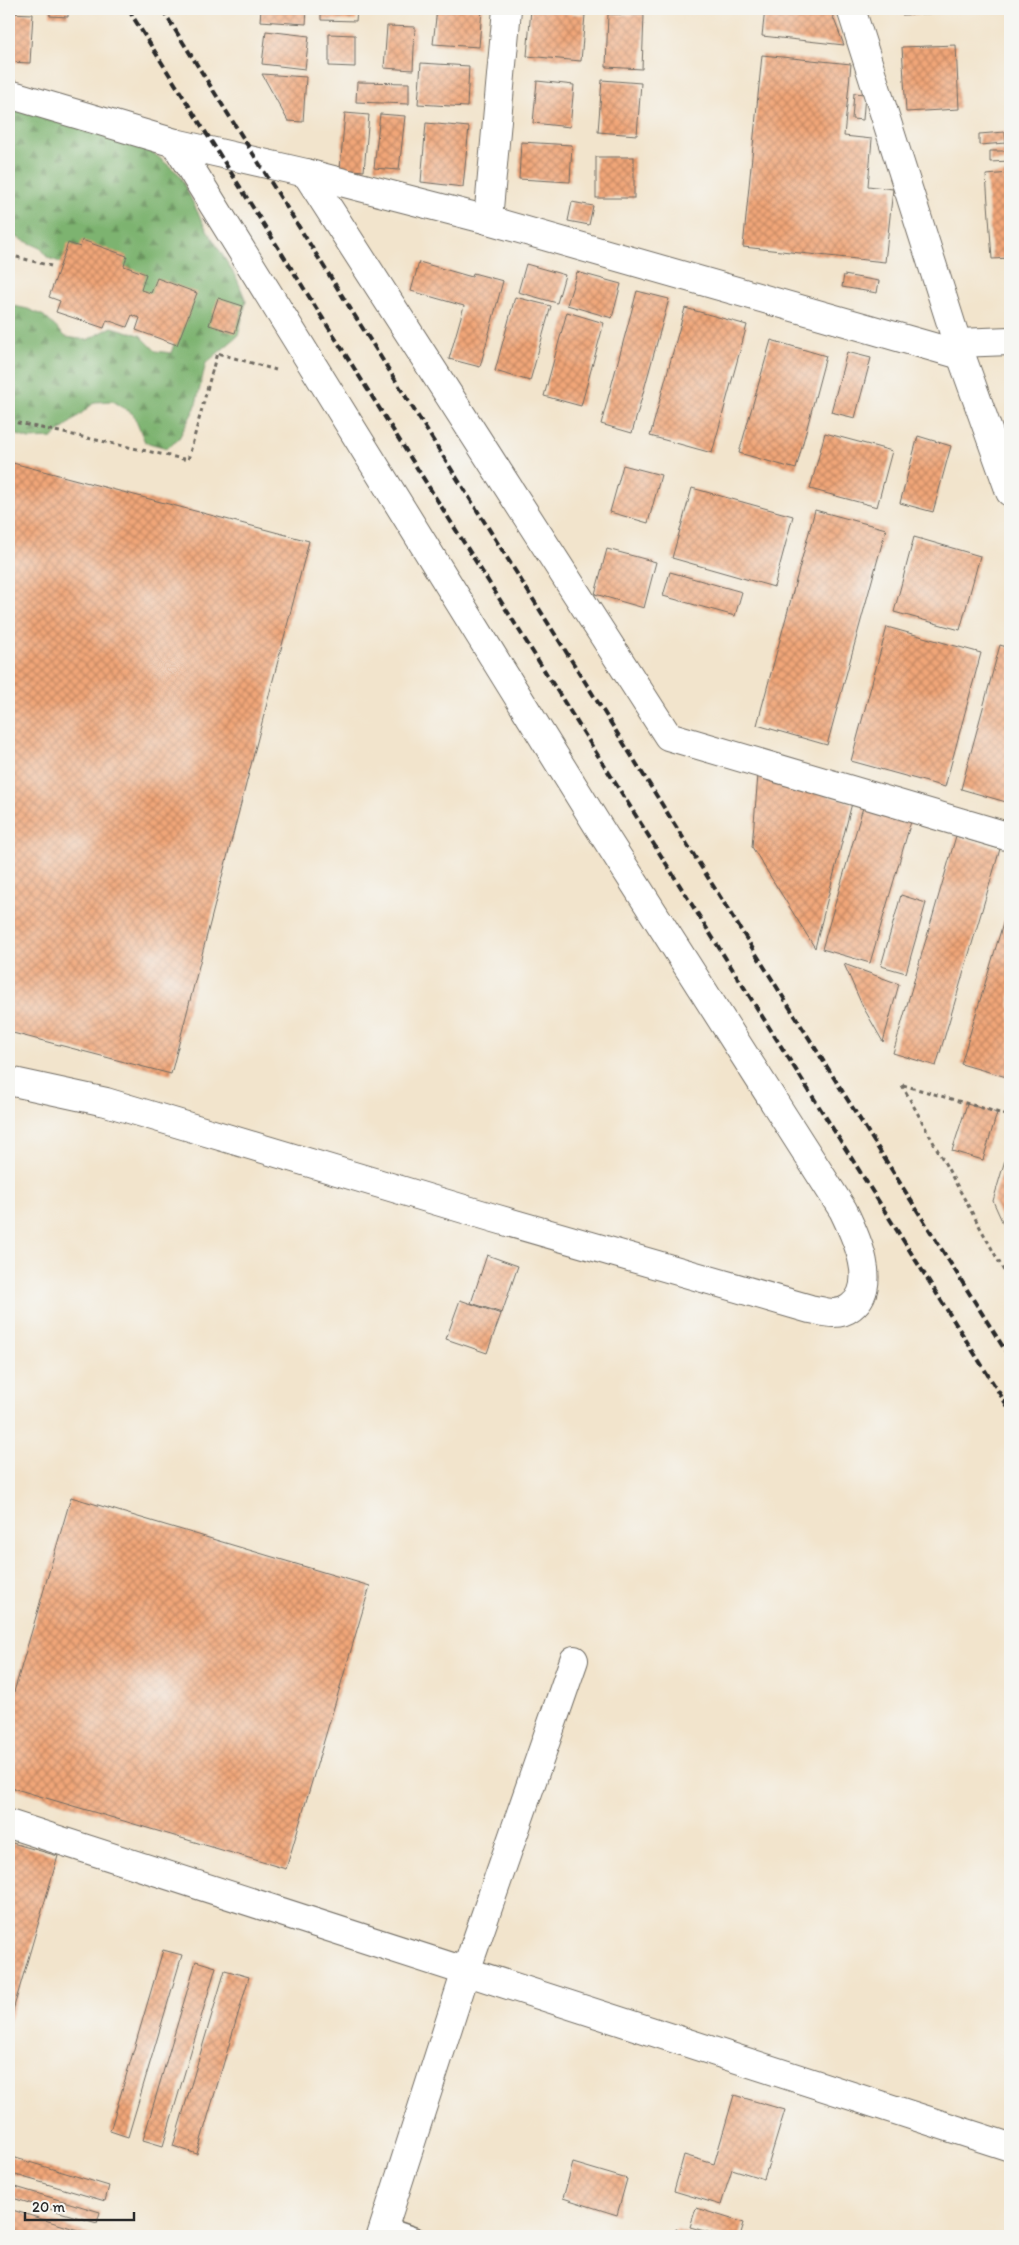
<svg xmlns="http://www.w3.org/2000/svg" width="1019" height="2245" viewBox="0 0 1019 2245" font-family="Itim,sans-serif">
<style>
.forest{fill:url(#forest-firs);stroke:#546f4e}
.building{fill:url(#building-cross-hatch)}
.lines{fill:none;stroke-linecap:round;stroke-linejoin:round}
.service-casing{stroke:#716c63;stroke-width:18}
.minor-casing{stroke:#716c63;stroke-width:30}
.path{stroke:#716c63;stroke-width:3;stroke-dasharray:4 4;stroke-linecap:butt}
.service{stroke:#fff;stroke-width:15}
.minor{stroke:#fff;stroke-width:28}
.rail{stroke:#2b2b2b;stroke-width:4;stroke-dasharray:8 4;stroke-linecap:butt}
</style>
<defs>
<pattern id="forest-firs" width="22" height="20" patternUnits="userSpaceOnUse" patternTransform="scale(1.25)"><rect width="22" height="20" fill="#7db370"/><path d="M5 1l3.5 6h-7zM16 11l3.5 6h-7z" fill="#67925c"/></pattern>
<pattern id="building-cross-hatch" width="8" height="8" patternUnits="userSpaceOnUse" patternTransform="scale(1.25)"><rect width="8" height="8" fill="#f1a678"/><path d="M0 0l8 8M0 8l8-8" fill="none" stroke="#c38763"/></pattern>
</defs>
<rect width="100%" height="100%" fill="#f6f6f2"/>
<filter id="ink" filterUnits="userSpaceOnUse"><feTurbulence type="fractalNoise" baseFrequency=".02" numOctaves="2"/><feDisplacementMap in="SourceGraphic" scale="10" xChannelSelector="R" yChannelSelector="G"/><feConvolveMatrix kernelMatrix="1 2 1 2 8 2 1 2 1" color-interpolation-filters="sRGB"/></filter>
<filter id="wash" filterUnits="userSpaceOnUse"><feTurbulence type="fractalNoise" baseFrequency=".0096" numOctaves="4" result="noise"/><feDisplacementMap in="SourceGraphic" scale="20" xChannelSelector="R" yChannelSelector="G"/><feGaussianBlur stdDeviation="1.12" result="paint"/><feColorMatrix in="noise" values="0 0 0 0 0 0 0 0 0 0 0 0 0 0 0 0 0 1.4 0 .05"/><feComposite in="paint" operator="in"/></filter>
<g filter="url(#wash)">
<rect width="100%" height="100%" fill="#f2e4cc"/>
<polygon class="forest" points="9,100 145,146 179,174 203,223 237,279 246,301 238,336 206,363 195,408 178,440 167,448 145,442 133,414 113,401 95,402 52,438 29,439 9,432 9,305 28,309 44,316 66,337 87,340 112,327 140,335 156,351 171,353 183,319 147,298 81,269 48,258 41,248 9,234"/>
<g id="blocks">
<g class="building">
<polygon points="50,9 68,9 68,17 50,16"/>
<polygon points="261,9 307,9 306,24 260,21"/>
<polygon points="321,9 357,9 356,21 321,20"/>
<polygon points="391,9 422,9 422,12"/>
<polygon points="437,9 482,9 479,47 433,44"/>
<polygon points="531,9 585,15 581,61 527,56"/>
<polygon points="765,9 830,9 844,45 762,36"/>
<polygon points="902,9 942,9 942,13 902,15"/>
<polygon points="9,13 33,14 30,63 9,62"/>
<polygon points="608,14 644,15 642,69 606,67"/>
<polygon points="387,26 415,27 413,70 384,68"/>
<polygon points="266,31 309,36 305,69 262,64"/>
<polygon points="329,34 355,35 355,67 329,66"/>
<polygon points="956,45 959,109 906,112 902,47"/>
<polygon points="762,55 851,64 844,136 872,139 868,186 893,189 885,262 743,247"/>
<polygon points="421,63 469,66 467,107 418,104"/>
<polygon points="262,74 306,77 303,122 288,121"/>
<polygon points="602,80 641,83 637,135 598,132"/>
<polygon points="537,81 574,85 570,127 533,123"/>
<polygon points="357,82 409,83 409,104 356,102"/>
<polygon points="854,93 865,94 863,120 852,119"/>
<polygon points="345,113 369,115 364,171 340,169"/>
<polygon points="380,114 405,116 399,170 374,168"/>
<polygon points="426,123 469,127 463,187 421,182"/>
<polygon points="1005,132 1006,143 979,145 979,134"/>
<polygon points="521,142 572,145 570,182 519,179"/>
<polygon points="990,151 1010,151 1010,161 990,162"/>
<rect x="596" y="157" width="38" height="41"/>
<polygon points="1010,173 1010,258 992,259 986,175"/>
<polygon points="572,202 593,206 589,225 568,221"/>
<polygon points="82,240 127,256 124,266 146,274 141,290 151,293 157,278 197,293 177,345 136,330 140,318 132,315 127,327 107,320 104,328 56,312 60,301 49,297 68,243 80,247"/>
<polygon points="419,262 472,277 473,273 503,281 480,367 449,359 464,306 411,291"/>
<polygon points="526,264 565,275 557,303 518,292"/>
<polygon points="577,272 621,284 612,318 567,305"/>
<polygon points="844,275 879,281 877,293 842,287"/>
<polygon points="637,291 669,299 632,433 601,424"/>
<polygon points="515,297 551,306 530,381 495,371"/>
<polygon points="218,298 243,306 235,333 209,325"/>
<polygon points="685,308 747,325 712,453 650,436"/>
<polygon points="567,312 604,323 581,406 544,396"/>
<polygon points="771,340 826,356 796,469 739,453"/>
<polygon points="847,352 871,358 855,418 831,412"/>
<polygon points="825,433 892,451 877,507 810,489"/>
<polygon points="918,436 951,446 933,512 900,503"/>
<polygon points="9,462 309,541 171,1074 9,1032"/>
<polygon points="623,465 661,475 648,523 610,512"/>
<polygon points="692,488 793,516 774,587 672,558"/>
<polygon points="815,510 886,529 827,745 757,725"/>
<polygon points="914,537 980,556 960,630 894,612"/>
<polygon points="607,549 656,562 644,608 595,594"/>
<polygon points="670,572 742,592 735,616 663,596"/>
<polygon points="887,627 981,653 945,787 851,761"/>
<polygon points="1000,645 1010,648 1010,787 1006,802 961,789"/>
<polygon points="758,775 852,803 815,948 752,847"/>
<polygon points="864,804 912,818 870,963 822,949"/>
<polygon points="956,836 1000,849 936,1066 893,1053"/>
<polygon points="901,895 926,903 906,973 881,966"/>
<polygon points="1010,900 1010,1078 961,1064"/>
<polygon points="844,964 899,984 883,1042 862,1005"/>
<polygon points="967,1104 997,1113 983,1160 952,1151"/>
<polygon points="1010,1143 1010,1239 993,1201"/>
<polygon points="487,1255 518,1266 502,1313 471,1303"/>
<polygon points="460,1300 501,1314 487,1353 446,1339"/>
<polygon points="71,1497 370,1586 286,1869 9,1787 9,1709"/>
<polygon points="9,1842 58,1856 9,2024"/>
<polygon points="163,1950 182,1955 128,2137 110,2131"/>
<polygon points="196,1961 216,1967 163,2146 143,2140"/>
<polygon points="225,1970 249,1977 197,2154 173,2146"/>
<polygon points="734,2095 785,2110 764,2179 732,2169 721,2205 674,2191 684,2155 714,2164"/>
<polygon points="9,2156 109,2186 105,2201 9,2173"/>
<polygon points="573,2163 627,2179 617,2215 563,2198"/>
<polygon points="9,2185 100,2212 97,2223 9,2197"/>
<polygon points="696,2208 744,2223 740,2236 722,2236 690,2227"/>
<polygon points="9,2209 94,2235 94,2236 31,2236 9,2230"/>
<polygon points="675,2229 696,2236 673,2236"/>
</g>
</g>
</g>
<g filter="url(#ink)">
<use href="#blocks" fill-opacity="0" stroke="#716c63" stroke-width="1"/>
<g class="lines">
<g class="service-casing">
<polyline id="service" points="385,2225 417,2236"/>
</g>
<g class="minor-casing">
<g id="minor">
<polyline points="851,9 961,355 1010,492"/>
<polyline points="9,94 175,143 306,173 488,220 961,355"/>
<polyline points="306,173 668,736 1010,837"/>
<polyline points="488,220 507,9"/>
<polyline points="958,343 1010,341"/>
<path d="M 9,1081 L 106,1102 L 494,1218 L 810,1309 C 817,1310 826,1313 833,1313 C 840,1313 846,1311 851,1307 C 880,1285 855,1235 843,1210 L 598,826 L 175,143"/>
<polyline points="9,1824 1010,2147"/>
<polyline points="381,2236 466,1971 574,1660"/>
</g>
</g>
<g class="path">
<polyline points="9,255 51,266"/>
<polyline points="9,421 188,460 217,353 276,370"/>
<polyline points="902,1085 1010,1282"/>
<polyline points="903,1085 1010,1116"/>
</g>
<use href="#service" class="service"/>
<use href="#minor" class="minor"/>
<g class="rail">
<polyline points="128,9 1010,1410"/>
<polyline points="162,9 1010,1358"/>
</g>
</g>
</g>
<rect width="1019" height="2245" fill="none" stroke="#f6f6f2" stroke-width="30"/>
<path d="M25 2212v8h109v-8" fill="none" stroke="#2b2b2b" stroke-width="2.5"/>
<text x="32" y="2212" font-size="15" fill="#2b2b2b" stroke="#f6f6f2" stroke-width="4" paint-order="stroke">20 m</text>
</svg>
